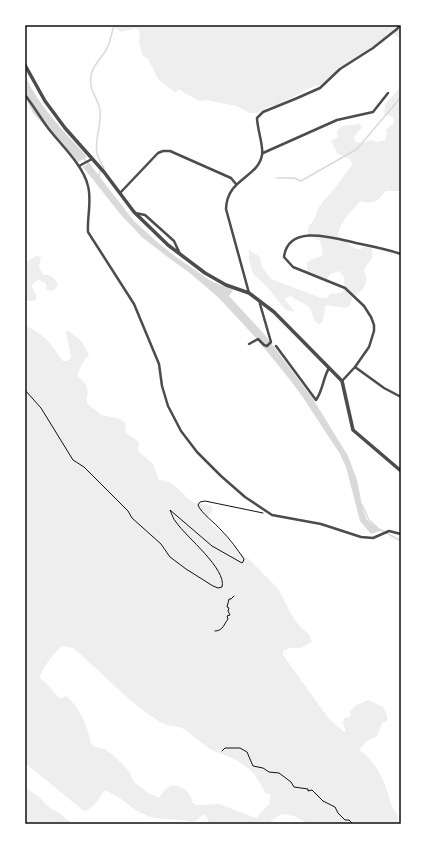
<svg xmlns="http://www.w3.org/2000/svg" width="426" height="849" viewBox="0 0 426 849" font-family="'PT Sans',sans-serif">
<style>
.green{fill:#eee;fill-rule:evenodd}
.water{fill:#d9d9d9}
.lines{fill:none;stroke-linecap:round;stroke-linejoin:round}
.stream{stroke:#d9d9d9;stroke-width:1.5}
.path{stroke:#111;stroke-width:1}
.minor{stroke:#4c4c4c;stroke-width:2.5}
.tertiary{stroke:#4c4c4c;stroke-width:3.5}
.neatline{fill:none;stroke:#111;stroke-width:1.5}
</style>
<rect width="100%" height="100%" fill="#fff"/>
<g class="green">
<polygon points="110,25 401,25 401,39 392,32 363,53 339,68 321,85 312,87 279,104 268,107 257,113 250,113 236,106 206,100 199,101 178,89 176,93 158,79 148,59 142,55 139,42 140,31 136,28 121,32"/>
<path d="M 401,86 L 401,191 L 386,191 C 377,201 375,205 361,201 C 351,211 339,222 338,236 L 356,249 L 361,249 L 367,245 L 372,248 C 374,263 369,259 364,270 C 365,273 367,278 366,280 C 366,288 358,294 352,297 L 350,306 L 346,308 L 326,305 L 322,323 L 318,324 C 312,319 313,312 309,307 C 304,302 296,301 291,296 L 285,298 C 286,304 292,306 294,312 L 286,310 L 279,302 L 269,289 L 253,274 L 249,260 L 249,250 L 260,257 L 262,267 L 271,279 L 321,298 L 327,298 L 330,294 C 346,293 345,293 344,277 L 339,271 L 330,274 L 327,279 L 319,280 L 307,272 L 307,262 L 323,255 L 320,241 L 308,235 L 308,228 L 316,216 L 317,210 L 325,199 L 335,188 L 352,165 L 350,159 L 337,153 L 331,141 L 338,137 L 337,131 L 342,126 L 360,124 L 362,127 L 354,137 L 355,142 L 363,143 L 371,140 L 378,142 L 385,140 L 387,134 L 386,130 L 394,123 L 393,117 L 384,114 L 385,105 L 388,101 Z"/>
<path d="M 36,256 L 41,257 L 39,267 L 43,275 C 50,274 55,278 58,285 C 55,289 53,292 47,290 L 46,284 L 38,279 L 31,286 C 34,290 37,294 36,300 L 31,301 L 25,300 L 25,263 Z"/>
<path d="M 25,326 C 45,334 51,344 63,361 L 68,361 L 71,357 L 66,331 L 69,331 L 81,341 L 89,354 L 82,364 L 77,375 L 86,385 L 88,392 L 87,397 L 87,403 L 101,415 L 120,419 L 126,424 L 125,431 C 129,438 134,435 139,443 L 138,451 L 153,464 L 159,480 C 177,481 181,496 195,503 C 199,504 206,504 211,506 L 213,509 L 208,518 L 210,523 L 223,534 L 236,549 L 252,562 L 279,590 L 292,616 L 297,623 L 310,636 L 312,642 L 301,648 L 290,648 L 283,651 L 283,655 L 329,719 L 344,732 L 346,731 L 343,724 L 344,718 L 349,717 L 351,716 L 350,712 L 355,706 L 368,700 L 383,707 L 387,715 L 387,721 L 382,723 L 377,736 L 367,741 L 359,750 C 373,759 382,775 387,791 C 391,800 389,806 397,813 L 398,824 L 309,824 L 294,816 L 283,814 L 278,816 L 268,824 L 208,824 C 209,820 207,817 204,814 L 196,821 L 192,822 C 176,818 158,821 143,814 C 128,807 122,796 104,790 C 101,797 91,811 84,811 L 25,763 ZM 62,646 L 73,648 C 102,672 128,702 160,722 C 169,727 178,725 186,730 C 195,737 204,746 214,751 C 221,754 228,756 234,759 C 250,767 259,778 265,793 L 270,794 L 270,803 L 256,818 L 219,804 L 202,805 L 196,805 L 192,802 C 191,792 181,784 171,786 C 165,788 162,794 159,798 L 148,793 L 134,782 L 129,771 L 114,756 L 105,749 L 95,747 L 91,744 C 87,725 81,709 66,696 L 62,698 L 58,697 L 49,686 L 40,678 C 41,669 55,652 62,646 Z"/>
<polygon points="25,787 40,798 52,810 56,811 73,824 25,824"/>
</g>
<g class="water">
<path d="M 25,76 C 40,108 64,131 87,157 L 78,162 L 33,113 L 25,96 Z"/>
<polygon points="89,163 134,221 156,241 176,257 211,281 233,290 229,296 265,335 313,399 348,456 357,480 363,510 367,520 376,527 383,530 371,534 360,521 346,467 340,454 302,396 287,376 256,338 218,297 191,274 165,255 142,237 121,215 83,167"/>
</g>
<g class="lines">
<g class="stream">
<polyline points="83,158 90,165"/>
<path d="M 104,168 C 102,163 98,158 97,154 C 94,139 102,125 100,110 C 98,98 88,89 91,75 C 93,64 104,56 108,46 C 111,39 112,32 114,25"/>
<polyline points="99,177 100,171"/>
<polyline points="277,178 294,178 301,181 357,149 401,97"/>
<polyline points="362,505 369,520 378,528"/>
<polyline points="381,530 401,541"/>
</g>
<g class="path">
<path d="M 25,390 L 41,408 L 73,460 L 84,467 L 128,511 L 132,518 L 161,544 L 170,557 L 186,569 L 213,586 L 218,588 L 222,587 C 227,569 186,537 176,522 C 173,519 172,514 170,510 L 212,546 L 242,563 L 243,562 L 244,559 C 237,549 230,539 221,530 C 215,523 201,513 198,505 L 200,502 L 205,501 L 263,513"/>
<path d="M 215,631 C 223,631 224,624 228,619 L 227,616 L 230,615 L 228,611 L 229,608 L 227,607 L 229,599 L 231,599 L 234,596"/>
<polyline points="222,751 225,748 240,748 247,752 253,766 263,768 269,772 279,773 291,782 294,787 308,789 308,791 312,790 323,801 335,807 338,813 345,820 349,820 353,824"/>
</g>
<g class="minor">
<path d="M 25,95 C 33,105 40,117 48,128 C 61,145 83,165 88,186 C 92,201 87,217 88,232 L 134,304 L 159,364 L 162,386 L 168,406 L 181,431 L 197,452 L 221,476 L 245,497 L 272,515 L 321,524 L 361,537 L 373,538 L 389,531 L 401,534"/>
<polyline points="263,153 337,120 373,112 388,93"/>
<polyline points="79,166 92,159"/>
<polyline points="120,193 158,153 163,151 170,151 231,178 236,184"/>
<polyline points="135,213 145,215 174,241 180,254"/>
<path d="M 249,293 L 226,209 C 227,178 258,178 262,155 C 264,147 257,128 257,118 L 263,112 L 295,99 L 320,88 L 340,69 L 373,48 L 397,29 L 400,25"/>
<polyline points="249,344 258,339 264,345 267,346 271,342 260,304 260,301"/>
<path d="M 276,346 L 316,400 C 323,390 323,378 329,368"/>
<polyline points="355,367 384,388 401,397"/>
<path d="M 342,381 L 355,367 L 369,347 L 374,331 L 374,325 L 371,317 L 364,306 L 345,288 L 293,267 L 284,257 C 288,223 334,238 356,243 C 371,246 386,249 401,254"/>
</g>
<polyline class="tertiary" points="25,65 45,101 65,128 104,172 134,212 168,245 205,273 226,285 249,293 274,312 342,381 353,430 401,471"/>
</g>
<rect width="426" height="849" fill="none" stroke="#ffffff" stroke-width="52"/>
<rect x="26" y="26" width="374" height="797" class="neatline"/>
</svg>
